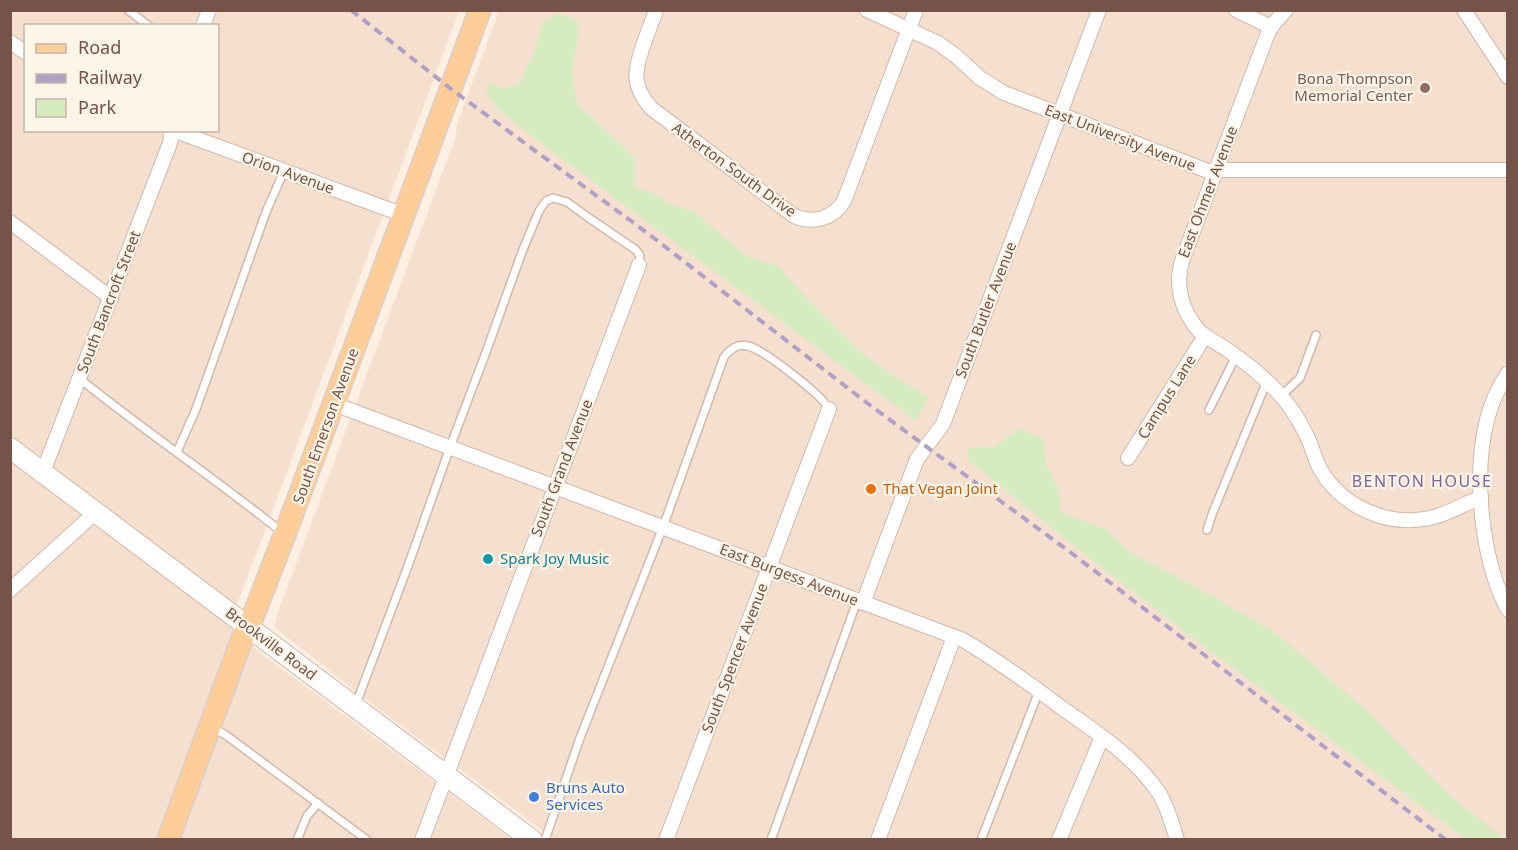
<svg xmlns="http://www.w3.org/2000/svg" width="1518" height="850" viewBox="0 0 1518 850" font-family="'Noto Sans',sans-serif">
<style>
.residential{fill:#f5e0d0;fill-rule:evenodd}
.green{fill:#d6ebc0}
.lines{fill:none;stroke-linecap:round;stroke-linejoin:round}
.lane-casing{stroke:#d0b8ab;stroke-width:10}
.street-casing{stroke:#d0b8ab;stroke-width:16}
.secondary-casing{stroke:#d3b7a8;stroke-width:22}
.primary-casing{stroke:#d8cfcc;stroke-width:24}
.lane{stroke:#fff;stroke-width:7}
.street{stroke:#fff;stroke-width:14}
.secondary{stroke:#fff;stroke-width:20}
.primary{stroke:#fecd98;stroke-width:21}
.rail{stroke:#b1a0c6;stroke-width:4;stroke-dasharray:9 6;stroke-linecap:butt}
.education-dot{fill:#8d6e63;stroke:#fff4e8;stroke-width:2}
.food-dot{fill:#e8710a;stroke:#fff4e8;stroke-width:2}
.culture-dot{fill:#0f9aa8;stroke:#fff4e8;stroke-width:2}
.shop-dot{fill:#3f7fe0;stroke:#fff4e8;stroke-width:2}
.labels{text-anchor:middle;stroke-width:4.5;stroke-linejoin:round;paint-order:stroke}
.education-label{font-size:15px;fill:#785e54;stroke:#fff4e8;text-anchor:end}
.street-label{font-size:15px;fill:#755348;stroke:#fff4e8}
.food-label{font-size:15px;fill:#c56008;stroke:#fff4e8;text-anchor:start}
.culture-label{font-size:15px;fill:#0d838f;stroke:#fff4e8;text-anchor:start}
.shop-label{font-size:15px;fill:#366cbe;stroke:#fff4e8;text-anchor:start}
.neighbourhood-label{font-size:16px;letter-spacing:1.5px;fill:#816399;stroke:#fff4e8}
</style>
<rect width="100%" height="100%" fill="#fdefe2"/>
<g class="residential">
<path d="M 10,11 L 459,11 L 266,528 L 237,604 L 226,624 L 263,655 L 511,839 L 11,839 ZM 26,26 L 218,26 L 218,130 L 26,130 Z"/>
<polygon points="499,11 1507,11 1507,839 554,839 364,698 274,627 277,615 456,136 457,124"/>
</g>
<g class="green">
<path d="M 558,13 L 578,20 L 577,45 L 572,72 L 577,103 L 635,158 L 635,188 L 653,193 L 670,204 L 695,212 L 746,256 L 778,266 L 816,308 L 857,349 L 898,379 L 929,397 L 916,421 L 542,144 L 500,111 L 486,94 L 490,82 L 504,89 L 518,85 C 529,65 538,46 542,23 Z"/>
<polygon points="1019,428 1043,439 1046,463 1058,488 1061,512 1107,530 1131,553 1182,579 1276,633 1366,710 1449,795 1505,839 1466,839 1207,649 1079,550 968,460 967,448 994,447"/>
</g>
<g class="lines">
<g class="lane-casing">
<g id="lane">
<polyline points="128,10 149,26"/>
<path d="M 80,379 C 146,432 217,480 283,533"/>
<polyline points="1281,396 1300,378 1316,335"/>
<polyline points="1209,410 1236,356"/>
<polyline points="177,452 196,409 266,212 284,171"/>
<polyline points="1207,530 1213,512 1267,381"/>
<polyline points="356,704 408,566 450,447 485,355 522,252 539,211 546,201 553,198 567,202 589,218 636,250 640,256 639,265"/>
<polyline points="214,728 227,736 367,840"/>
<polyline points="297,840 307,816 318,803"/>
<path d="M 545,840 L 580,738 L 663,527 L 724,357 C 731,349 737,343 748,346 C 763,349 823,396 829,409"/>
<polyline points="771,840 857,601"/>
<polyline points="981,840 1039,691"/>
</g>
</g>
<g class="street-casing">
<g id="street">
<path d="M 656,10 C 652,22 647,34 643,46 C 634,72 632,86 651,108 L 794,216 C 813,224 833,219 844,201 L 916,10"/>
<polyline points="867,10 938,43 956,56 980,78 1004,93 1208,171 1220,170 1508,170"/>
<polyline points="1236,10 1271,27"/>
<path d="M 1286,10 L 1275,22 L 1268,33 L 1183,258 C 1174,284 1181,310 1199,331 C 1208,339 1219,344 1229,351 C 1251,366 1271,383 1287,403 C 1296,415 1304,429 1310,443 C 1313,452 1316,461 1320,469 C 1342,507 1387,527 1430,518 C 1448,514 1464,504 1481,497"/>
<polyline points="1464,10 1508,77"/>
<polyline points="203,26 209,10"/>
<polyline points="10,42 26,53"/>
<polyline points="173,130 404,215"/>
<polyline points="10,222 111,298"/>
<path d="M 1508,373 C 1498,388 1491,403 1487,420 C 1473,475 1481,559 1508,610"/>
<path d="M 334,404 L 963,640 C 997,660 1030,684 1062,708 C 1096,732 1135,757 1159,793 C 1168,807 1172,824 1177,840"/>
<polyline points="1128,458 1205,336"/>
<polyline points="43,472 170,143 171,138 170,130"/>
<polyline points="10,590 96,512"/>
<polyline points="863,603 917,459 943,424 1099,10"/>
<polyline points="422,840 639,265"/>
<polyline points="666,840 829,409"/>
<polyline points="878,840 954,637"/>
<polyline points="1059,840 1102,737"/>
</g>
</g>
<g class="secondary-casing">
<polyline id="secondary" points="10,448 532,840"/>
</g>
<g class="primary-casing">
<polyline id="primary" points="168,840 242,639 254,614 285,534 480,10"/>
</g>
<use href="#lane" class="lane"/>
<use href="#street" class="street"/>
<use href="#secondary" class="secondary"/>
<use href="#primary" class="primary"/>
<polyline class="rail" points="351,10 451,89 646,232 871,406 1070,552 1446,840"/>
</g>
<circle class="education-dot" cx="1425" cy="88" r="6"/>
<circle class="food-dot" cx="871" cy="489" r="6"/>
<circle class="culture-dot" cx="488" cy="559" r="6"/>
<circle class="shop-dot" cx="534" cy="797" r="6"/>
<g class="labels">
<g class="education-label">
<text x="1413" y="84">Bona Thompson<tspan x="1413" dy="17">Memorial Center</tspan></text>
</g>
<g class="street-label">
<text transform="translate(1120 138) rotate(21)" y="5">East University Avenue</text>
<text transform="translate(734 170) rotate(36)" y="5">Atherton South Drive</text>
<text transform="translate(288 173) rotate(20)" y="5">Orion Avenue</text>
<text transform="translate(1208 192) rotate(-69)" y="5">East Ohmer Avenue</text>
<text transform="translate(109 302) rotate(-69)" y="5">South Bancroft Street</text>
<text transform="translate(986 310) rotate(-69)" y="5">South Butler Avenue</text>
<text transform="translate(1167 397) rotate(-58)" y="5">Campus Lane</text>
<text transform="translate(326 426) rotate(-70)" y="5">South Emerson Avenue</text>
<text transform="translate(562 468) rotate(-69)" y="5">South Grand Avenue</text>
<text transform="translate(789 575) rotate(21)" y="5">East Burgess Avenue</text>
<text transform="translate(271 644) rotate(37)" y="5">Brookville Road</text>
<text transform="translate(735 658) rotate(-69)" y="5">South Spencer Avenue</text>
</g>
<g class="food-label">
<text x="883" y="494">That Vegan Joint</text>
</g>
<g class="culture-label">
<text x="500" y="564">Spark Joy Music</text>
</g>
<g class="shop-label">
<text x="546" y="793">Bruns Auto<tspan x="546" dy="17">Services</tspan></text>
</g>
<g class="neighbourhood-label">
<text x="1422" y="487">BENTON HOUSE</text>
</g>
</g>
<rect width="1518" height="850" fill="none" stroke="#755348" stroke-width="24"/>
<rect x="24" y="24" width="195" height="108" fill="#fff4e8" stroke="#c8b4a8" stroke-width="1.5"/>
<rect x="36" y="44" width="30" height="9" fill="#fecd98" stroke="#c8b4a8" stroke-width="1.5"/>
<text x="78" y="54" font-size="18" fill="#755348">Road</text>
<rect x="36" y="74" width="30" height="9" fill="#b1a0c6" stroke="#c8b4a8" stroke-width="1.5"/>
<text x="78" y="84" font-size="18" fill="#755348">Railway</text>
<rect x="36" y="99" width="30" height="18" fill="#d6ebc0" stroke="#c8b4a8" stroke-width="1.5"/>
<text x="78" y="114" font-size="18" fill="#755348">Park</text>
</svg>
